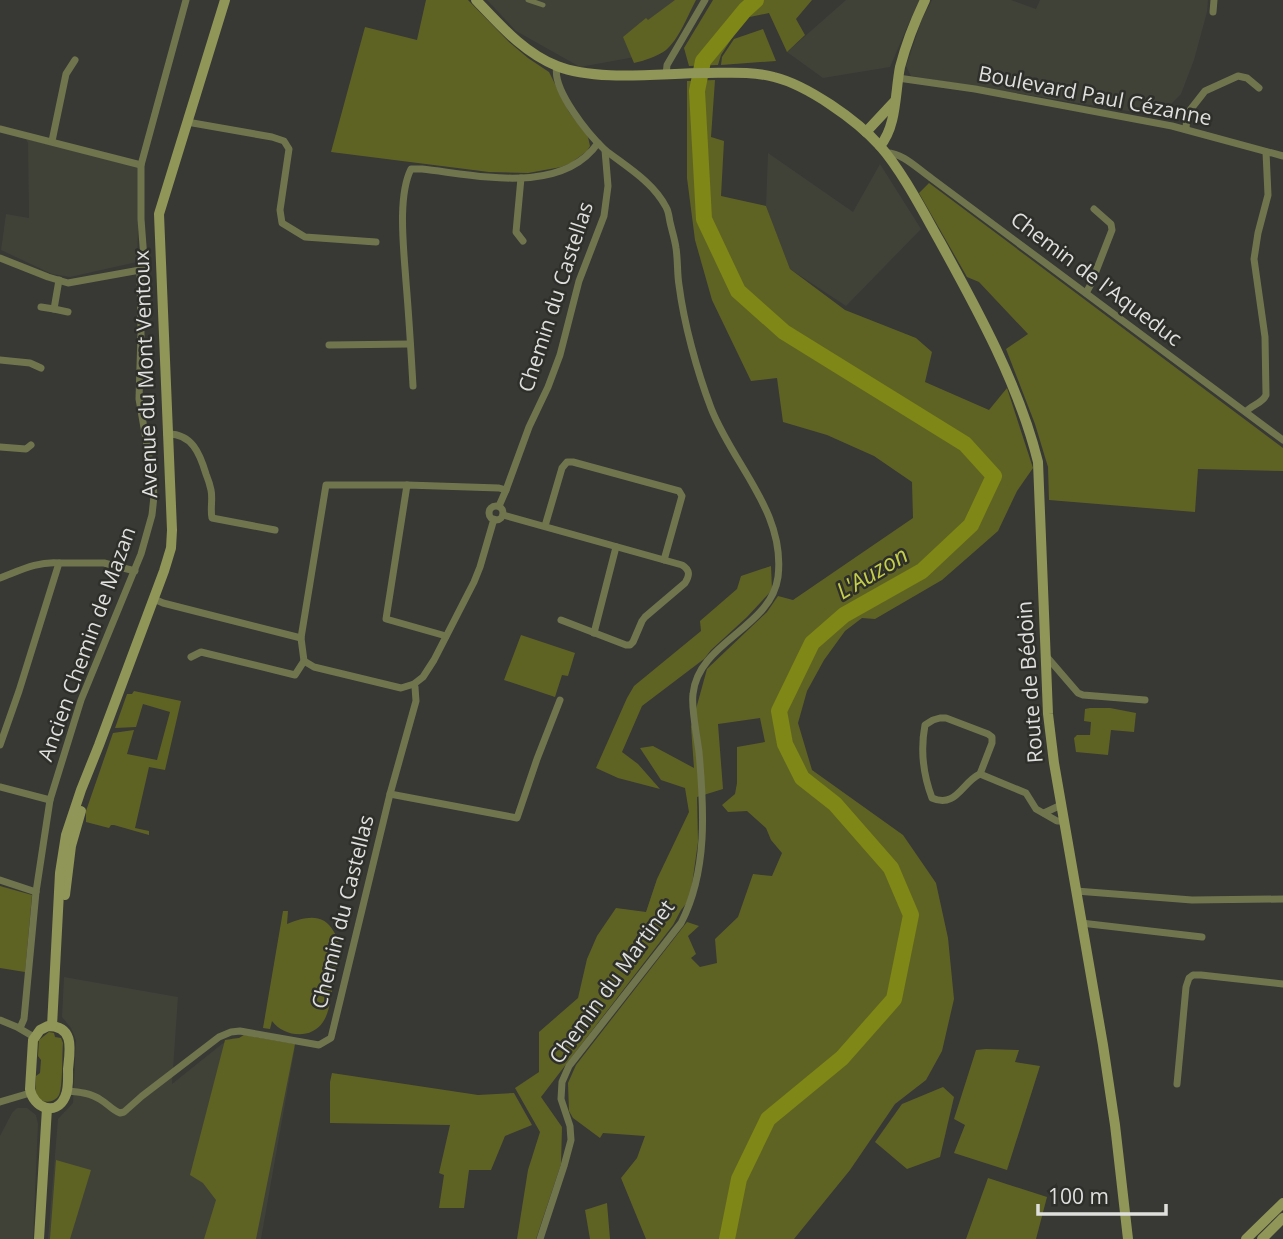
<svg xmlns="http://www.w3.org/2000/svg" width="1283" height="1239" viewBox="0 0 1283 1239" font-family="'Open Sans',sans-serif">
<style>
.built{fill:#404238}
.green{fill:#5e6323}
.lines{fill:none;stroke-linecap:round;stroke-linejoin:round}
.river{stroke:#7f8716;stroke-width:16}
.pedestrian{stroke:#70754e;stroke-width:5}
.minor{stroke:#70754e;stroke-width:7}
.secondary{stroke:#909657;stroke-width:10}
.labels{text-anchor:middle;stroke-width:5;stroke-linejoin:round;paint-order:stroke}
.street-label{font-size:21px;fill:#dfdfdd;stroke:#2e2e2b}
.water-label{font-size:23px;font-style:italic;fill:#c4cf47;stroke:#2e2e2b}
</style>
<rect width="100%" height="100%" fill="#383835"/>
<g class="built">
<polygon points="487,0 690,0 657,53 580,67 516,31"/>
<polygon points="846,0 920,0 911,18 890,67 823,78 787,52"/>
<polygon points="932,0 1011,0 1036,9 1040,0 1208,0 1207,12 1194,60 1181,94 1159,116 911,76 906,66 922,19"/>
<polygon points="26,139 140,167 137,262 70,277 52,274 1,250 6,214 29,218 28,143"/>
<polygon points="768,153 853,212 880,164 921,229 846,306 790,269 766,206"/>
<polygon points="64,977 178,997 172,1084 222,1044 233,1038 248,1039 295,1047 261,1239 48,1239 58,1119 73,1103 76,1040 71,1028 62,1017"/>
<polygon points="17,1108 27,1108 36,1115 38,1124 33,1239 0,1239 0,1136 12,1113"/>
</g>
<g class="green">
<polygon points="426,0 468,0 509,42 528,58 549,72 569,112 588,137 590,146 587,151 571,163 561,167 528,173 489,172 331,152 365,27 417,40"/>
<path d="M 675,0 L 696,0 C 688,15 679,39 666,50 C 658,56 644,61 634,63 L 623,37 L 646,18 L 648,20 Z"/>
<polygon points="713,0 812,0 796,19 805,35 787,52 769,13 745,18 721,55 718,65 689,66 684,48"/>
<polygon points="763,29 776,61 721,65 722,57 734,39"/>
<polygon points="715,80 711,137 724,141 721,196 766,206 790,269 845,310 916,338 932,352 925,382 989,410 1007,388 1033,468 1017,491 998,531 942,580 875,619 862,618 845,631 824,660 807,691 798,723 812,770 903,835 936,883 948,938 954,999 942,1051 926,1080 895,1104 850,1170 794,1239 646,1239 621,1178 637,1158 645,1136 603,1133 600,1138 573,1118 569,1111 568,1083 576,1065 687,922 699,926 688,936 696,954 691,958 700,967 717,963 715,939 738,917 753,874 772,876 782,853 771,840 766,828 747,811 728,812 722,805 735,794 737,783 737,747 765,742 760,718 718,724 723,789 697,797 698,842 690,899 681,910 673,925 541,1097 562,1127 561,1164 536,1239 517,1239 528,1170 540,1132 515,1088 539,1072 539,1032 578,998 587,959 597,936 616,908 646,912 657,879 689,812 685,788 661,780 640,748 653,746 694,768 691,727 707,669 767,612 778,596 793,600 913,518 912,482 874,456 827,435 783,422 777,378 751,381 712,300 695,240 687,178 687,81"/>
<polygon points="929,183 1283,448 1283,471 1198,469 1195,512 1049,500 1048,467 1035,424 1006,349 1028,334 979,282 967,277 919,193"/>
<polygon points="771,566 772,590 747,617 711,650 704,659 642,706 622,752 638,764 660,789 618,778 596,768 627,698 634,686 701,631 700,621 737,589 741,576"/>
<polygon points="521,635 575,653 568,676 562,675 555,697 504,680"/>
<polygon points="134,691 181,701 165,770 149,767 135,828 149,831 149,835 114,825 111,825 109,828 86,822 86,811 113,733 134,730 127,754 157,760 170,712 143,704 136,727 115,728 127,694 132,694"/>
<polygon points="1090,708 1110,708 1136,713 1134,732 1111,730 1108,755 1076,752 1074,738 1077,735 1090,735 1091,722 1084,721 1085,709"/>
<polygon points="0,886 32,895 25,972 0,968"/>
<path d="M 283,911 L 288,911 L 287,924 C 305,917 323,912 334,932 C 337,937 340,943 339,947 C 339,958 336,969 334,980 C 331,993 331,1010 323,1022 C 311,1040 284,1037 272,1021 L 270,1029 L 263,1028 Z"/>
<path d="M 49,1032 L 54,1033 L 55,1037 L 61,1038 L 63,1043 C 62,1053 63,1087 59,1095 C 54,1104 40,1104 36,1094 C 35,1089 36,1081 36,1076 L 40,1073 L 41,1060 L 38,1056 L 39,1040 Z"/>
<polygon points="244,1035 295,1044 256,1239 204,1239 216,1200 203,1183 190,1175 225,1040 239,1038"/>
<polygon points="986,1049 1019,1050 1015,1062 1040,1066 1007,1170 954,1153 965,1125 954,1119 976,1050"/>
<polygon points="332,1073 478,1095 514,1093 532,1125 505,1136 491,1170 469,1170 464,1208 439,1208 444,1175 439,1173 450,1125 330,1123 330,1082"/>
<polygon points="943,1087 954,1097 940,1157 907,1169 875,1142 902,1104"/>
<polygon points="56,1160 91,1170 70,1239 50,1239"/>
<polygon points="988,1178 1047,1197 1036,1239 966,1239"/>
<polygon points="607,1203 610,1239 590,1239 585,1210"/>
</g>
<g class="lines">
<polyline class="river" points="727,1239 739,1179 768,1119 842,1058 894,999 911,915 891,868 835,804 802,778 785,744 779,711 812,643 844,615 922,571 971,525 994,476 965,444 784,332 738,291 704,219 697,91 703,61 745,10 756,0"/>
<polyline class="pedestrian" points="528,0 543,5"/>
<g class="minor">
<polyline points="1213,12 1214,0"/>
<polyline points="666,75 667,65 705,0"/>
<polyline points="898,78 975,89 1172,126 1283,156"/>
<polyline points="187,122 272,137 284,141 289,149 280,210 282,223 305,237 376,242"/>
<polyline points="0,129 141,165"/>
<polyline points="1186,129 1187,114 1205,91 1238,76 1247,78 1259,88"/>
<polyline points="52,141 66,74 75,60"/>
<path d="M 886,153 C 902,152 919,170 931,178 L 1283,440"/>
<polyline points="521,178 516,232 523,241"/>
<polyline points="0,258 48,277 68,283 140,270"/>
<polyline points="59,280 54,309 68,312"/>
<polyline points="1086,293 1091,284 1112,230 1111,224 1094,209"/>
<polyline points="41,307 54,309"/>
<polyline points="329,345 410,344"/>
<polyline points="0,360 30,363 41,368"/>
<path d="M 413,386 C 411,351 409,317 406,282 C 404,251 397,197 411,169 L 422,169 C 477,175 561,196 598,143"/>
<path d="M 1246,412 C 1251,405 1262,404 1266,395 L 1265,337 L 1254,259 L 1258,233 L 1268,195 L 1266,152"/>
<path d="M 167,434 C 192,433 200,454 206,474 C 208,479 210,485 211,490 C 213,499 210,509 212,518 L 275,530"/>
<polyline points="0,447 26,449 31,445"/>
<polyline points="407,485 326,485 301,638 304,661 314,667 401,688 414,684 423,677 434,660 474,582 480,567 494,519"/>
<path d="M 499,506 L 506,490 L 529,427 L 548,387 L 560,355 L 579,281 L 604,216 L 608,186 L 605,150 C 589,135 551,89 557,66"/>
<circle cx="496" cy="513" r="7"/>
<path d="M 503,515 L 682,565 C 690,570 690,575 685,583 L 645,617 L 642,621 L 633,642 L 630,645 L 626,645 L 561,620"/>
<polyline points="545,526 562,468 567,462 573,462 679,491 682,496 664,560"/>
<path d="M 0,578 C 19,571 38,561 59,563"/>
<polyline points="154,599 163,603 301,638"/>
<polyline points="594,633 616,547"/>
<polyline points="446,636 386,619 407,485 499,488 506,490"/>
<polyline points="191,657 201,652 295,675 304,661"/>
<polyline points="1047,657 1078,693 1083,695 1145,700"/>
<path d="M 940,718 L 946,718 L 988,734 L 992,737 L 992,743 L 980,774 C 962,782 956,809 932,798 C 923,774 920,751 925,725 L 933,720 Z"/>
<polyline points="0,745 19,691 59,563 104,563 135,571"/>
<polyline points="980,774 1026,793 1036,809 1057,821 1064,821"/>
<polyline points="0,787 50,800"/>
<polyline points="390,794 517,818 537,759 560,700"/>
<polyline points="1044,813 1061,805"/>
<polyline points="0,880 36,892"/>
<polyline points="1076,891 1192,900 1283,899"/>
<polyline points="1081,923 1202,937"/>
<polyline points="0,1020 17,1027 34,1037"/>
<polyline points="20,1028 24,1019 36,892 50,800 81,700 141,554 152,515 154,496 152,474 139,399 141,334 140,270 143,265 144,259 141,219 141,165 186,0"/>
<polyline points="1177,1084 1186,987 1189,978 1193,975 1201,975 1283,984"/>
<path d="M 67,1091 C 79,1092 91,1093 101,1100 C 108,1104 112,1110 120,1113 L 124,1112 L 142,1096 L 219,1037 L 231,1032 L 240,1031 L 319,1045 L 331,1038 L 390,794 L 416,701 L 415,687 L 414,684"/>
<polyline points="0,1102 30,1093"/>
<path d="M 540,1239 L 564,1166 L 571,1140 L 570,1126 L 561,1099 L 562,1082 L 569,1066 L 681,923 C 708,871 704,808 699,752 C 697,736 691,708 693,694 C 698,642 771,628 778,577 C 786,512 733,465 711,408 C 697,371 684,324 679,285 C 677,273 678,261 676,248 C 675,240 672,231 670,222 C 669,218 669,212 666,207 C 653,182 627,167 605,150"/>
</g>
<g class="secondary">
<path d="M 476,0 C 500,25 524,53 557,66 C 597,82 662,73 705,73 C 727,73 752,71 774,77 C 807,85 857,120 880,146 C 902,171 922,210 939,240 C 977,309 1019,385 1038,462 L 1048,714 L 1054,763 L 1103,1045 L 1115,1125 L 1128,1239"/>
<polyline points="866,132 894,102"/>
<path d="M 880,146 C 897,126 895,92 900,67 C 906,44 915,21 925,0"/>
<polyline points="65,895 71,846 81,811"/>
<path d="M 48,1026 C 75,1026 70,1050 68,1069 C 68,1078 69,1089 65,1097 C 56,1117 33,1108 30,1089 L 33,1040 L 40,1030 Z"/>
<polyline points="52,1026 60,873 66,835 81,790 99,745 164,571 171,548 172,530 159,214 225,0"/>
<polyline points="39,1239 47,1108"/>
<polyline points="1246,1239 1283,1203"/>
<polyline points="1262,1239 1283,1218"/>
</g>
</g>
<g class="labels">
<g class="street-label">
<text transform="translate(1095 96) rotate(11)" y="7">Boulevard Paul Cézanne</text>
<text transform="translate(1096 279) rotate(37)" y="7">Chemin de l'Aqueduc</text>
<text transform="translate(556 297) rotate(-72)" y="7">Chemin du Castellas</text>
<text transform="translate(146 374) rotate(-92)" y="7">Avenue du Mont Ventoux</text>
<text transform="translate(87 644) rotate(-70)" y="7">Ancien Chemin de Mazan</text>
<text transform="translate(1030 682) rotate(-94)" y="7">Route de Bédoin</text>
<text transform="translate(343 912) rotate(-76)" y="7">Chemin du Castellas</text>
<text transform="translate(612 982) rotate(-54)" y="7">Chemin du Martinet</text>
</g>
<g class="water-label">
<text transform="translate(872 573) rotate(-31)" y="8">L'Auzon</text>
</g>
</g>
<path d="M1038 1204v10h128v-10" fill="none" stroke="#dfdfdd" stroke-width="3.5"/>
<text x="1048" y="1204" font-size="21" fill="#dfdfdd" stroke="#2e2e2b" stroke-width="5" paint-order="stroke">100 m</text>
</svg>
